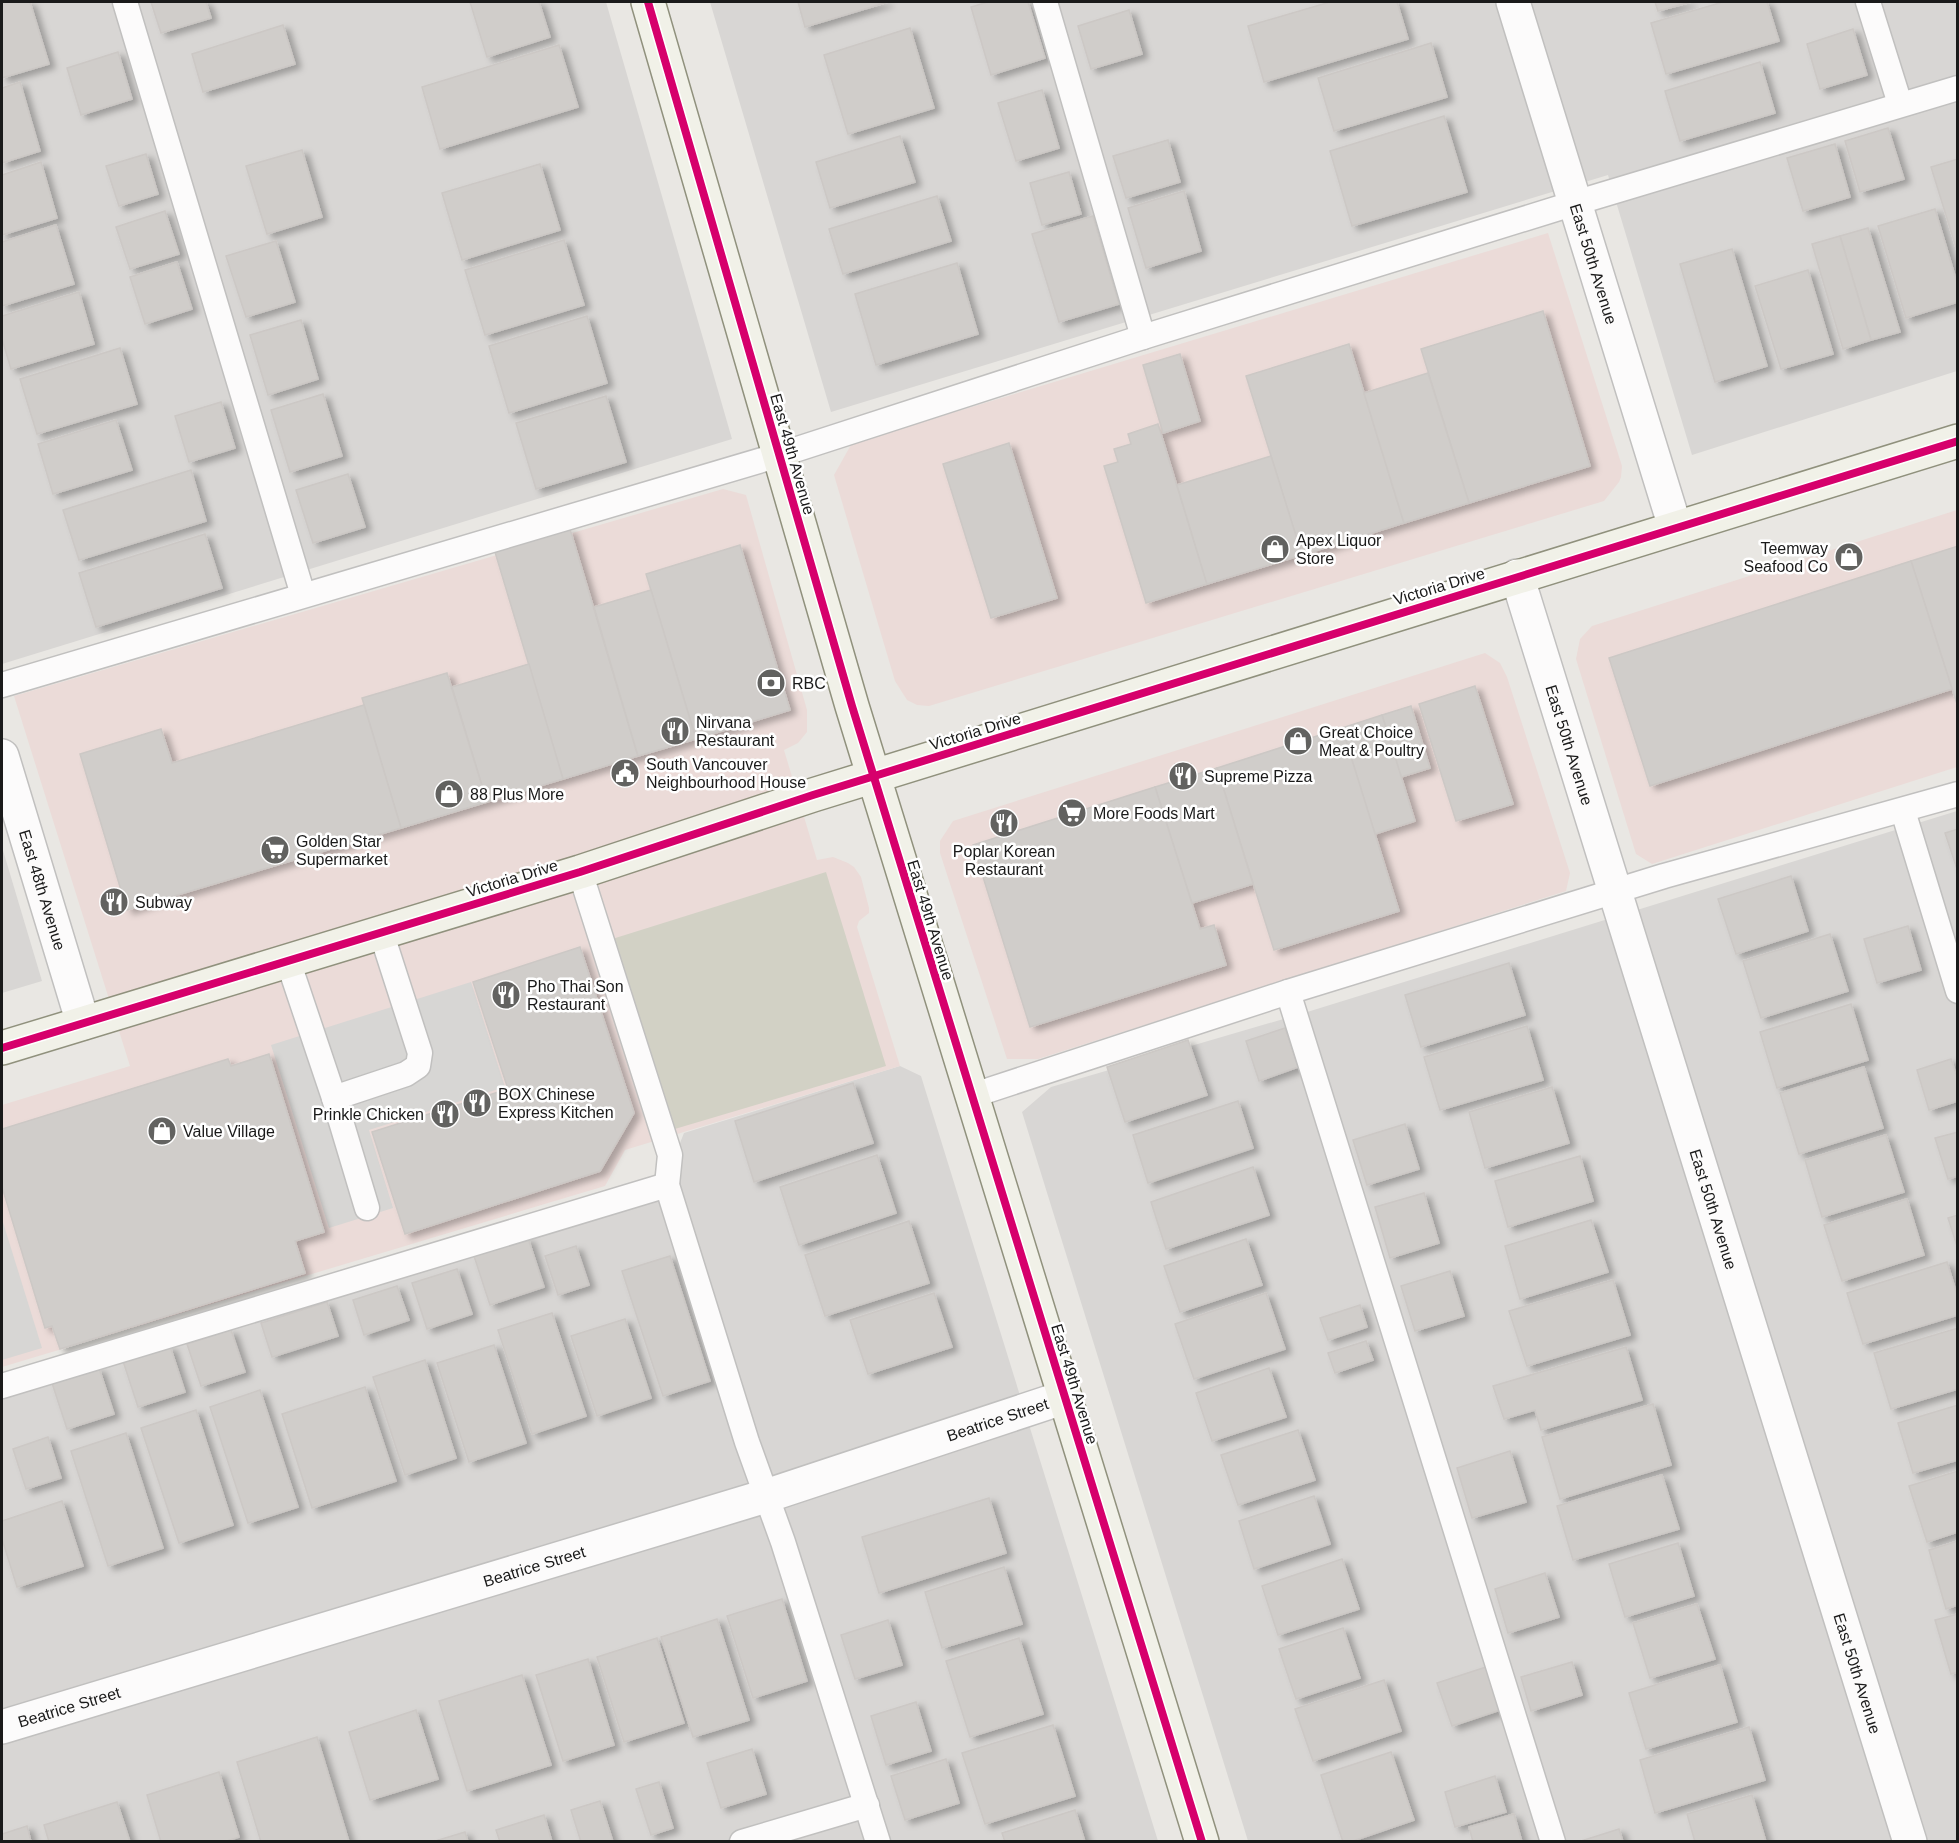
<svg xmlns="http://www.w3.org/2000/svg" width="1959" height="1843" viewBox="0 0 1959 1843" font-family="Arial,sans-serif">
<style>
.residential{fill:#d8d6d4}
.commercial{fill:#ebdbd8}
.religious{fill:#d7d6d4}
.construction{fill:#d2d1c5}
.building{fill:#d0cdca;stroke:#ccc8c5;stroke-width:1.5;filter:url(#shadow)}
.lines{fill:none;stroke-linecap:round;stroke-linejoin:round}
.lane-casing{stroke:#c1c0bf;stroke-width:27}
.street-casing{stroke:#c1c0bf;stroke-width:36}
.secondary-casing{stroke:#90917d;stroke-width:36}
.lane{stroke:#fcfbfb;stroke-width:24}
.street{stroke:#fcfbfb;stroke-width:33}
.secondary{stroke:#f1f1e8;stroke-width:33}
.cycleway-casing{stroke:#fff;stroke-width:11}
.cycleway{stroke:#d6006c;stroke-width:8}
.labels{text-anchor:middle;stroke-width:5;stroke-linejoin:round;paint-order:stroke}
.street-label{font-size:16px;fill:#1a1a1a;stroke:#fff}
.poi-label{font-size:16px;fill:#1a1a1a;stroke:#fff;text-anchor:start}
</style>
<defs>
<filter id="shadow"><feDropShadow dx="6" dy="4" stdDeviation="3" flood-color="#0004"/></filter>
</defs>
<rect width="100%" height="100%" fill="#e9e7e3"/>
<g class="residential">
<polygon points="2,2 606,2 732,439 2,664"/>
<polygon points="710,2 1957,2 1957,371 1692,455 1608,175 831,412"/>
<polygon points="1957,811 1957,1841 1248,1841 1022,1112 1051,1087 1304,1013"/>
<polygon points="2,847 42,981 2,993"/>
<polygon points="900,1066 921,1076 1158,1841 2,1842 2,1392 660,1193 684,1133"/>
</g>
<g class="commercial">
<polygon points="1548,233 1622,466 1621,477 1619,482 1604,501 929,706 917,705 907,700 895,681 834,475 852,443"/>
<polygon points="723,489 746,495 807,710 807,732 798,743 784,750 817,860 833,857 848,863 854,867 861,877 869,908 869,913 859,921 857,927 900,1066 625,1150 605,1186 2,1367 2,1105 130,1066 14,696"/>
<polygon points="1957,510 1957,767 1652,864 1636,854 1576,659 1580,639 1592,626"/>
<polygon points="1485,653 1500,663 1507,677 1570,873 1566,891 1038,1059 1007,1059 940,853 940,841 953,821"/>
</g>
<g class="religious">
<polygon points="471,982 505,1087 369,1130 393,1208 329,1228 271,1045"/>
<polygon points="2,1219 42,1348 2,1360"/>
</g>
<polygon class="construction" points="826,872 886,1066 668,1131 609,940"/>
<g class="building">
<polygon points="2,2 30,2 49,64 2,78"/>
<polygon points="151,2 206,2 211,18 161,33"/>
<polygon points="470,2 539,2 550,37 487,57"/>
<polygon points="798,2 888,2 805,27"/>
<polygon points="988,2 1028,2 1045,58 991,75 971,7"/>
<polygon points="1330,2 1397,2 1408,39 1264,82 1248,26"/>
<polygon points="1655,2 1691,2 1658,11"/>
<polygon points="1723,2 1767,2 1779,41 1666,74 1651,23"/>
<polygon points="1129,10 1142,54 1091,69 1078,26"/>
<polygon points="283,25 295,64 203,92 192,54"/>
<polygon points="910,28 934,108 848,134 824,55"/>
<polygon points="1853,29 1867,75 1820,89 1807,44"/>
<polygon points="1431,43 1447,97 1334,131 1318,78"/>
<polygon points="559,45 578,107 440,149 422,87"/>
<polygon points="118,52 132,99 81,115 67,68"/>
<polygon points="1760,62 1775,113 1680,141 1665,91"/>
<polygon points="20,82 40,151 2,163 2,88"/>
<polygon points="1042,90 1059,148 1016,161 998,103"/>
<polygon points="1444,116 1467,192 1352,226 1330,151"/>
<polygon points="1888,128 1904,179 1860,192 1845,141"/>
<polygon points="900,136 915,182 830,208 816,162"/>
<polygon points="1168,140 1180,182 1126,198 1113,156"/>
<polygon points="1835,144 1850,197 1803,211 1787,158"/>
<polygon points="302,150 322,217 267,234 246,166"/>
<polygon points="146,154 158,194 119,206 106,166"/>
<polygon points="1958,159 1958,254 1931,167"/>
<polygon points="41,162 57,218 2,235 2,175"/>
<polygon points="540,164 560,230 462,260 442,193"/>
<polygon points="1069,172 1081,214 1042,225 1030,183"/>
<polygon points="1184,191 1201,251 1146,268 1128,208"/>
<polygon points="937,196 951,241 843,274 829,229"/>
<polygon points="1935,209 1958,286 1958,302 1906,318 1878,226"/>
<polygon points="165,211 179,254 130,269 116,227"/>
<polygon points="1093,216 1119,304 1059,322 1032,234"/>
<polygon points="56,225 74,284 2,306 2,242"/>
<polygon points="1868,228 1900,332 1871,340 1840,236"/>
<polygon points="1840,236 1871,340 1843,349 1812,244"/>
<polygon points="564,240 584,305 485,335 465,270"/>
<polygon points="276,241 295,302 246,317 226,256"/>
<polygon points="1732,249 1767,366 1715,382 1680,264"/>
<polygon points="177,262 192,309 145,324 130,277"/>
<polygon points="957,263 978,334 876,365 855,294"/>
<polygon points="1808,270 1833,354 1781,369 1755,286"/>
<polygon points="79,292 94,344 11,369 2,339 2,316"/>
<polygon points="1543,311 1590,466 1469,503 1421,349"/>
<polygon points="587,316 607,383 509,413 489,346"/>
<polygon points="301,320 318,379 268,395 250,335"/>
<polygon points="1349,344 1404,523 1302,555 1246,376"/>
<polygon points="120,348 137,404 37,434 20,379"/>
<polygon points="1180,354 1200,421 1163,433 1143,365"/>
<polygon points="1428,373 1469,503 1404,523 1364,393"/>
<polygon points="323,394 342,456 290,472 271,410"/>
<polygon points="606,396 626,462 536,489 516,423"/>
<polygon points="221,402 235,448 189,462 175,416"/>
<polygon points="116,420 132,470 53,494 38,444"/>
<polygon points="1158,424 1207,584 1146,603 1104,466 1118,462 1114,449 1131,444 1128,434"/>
<polygon points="1009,443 1057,598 991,618 943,464"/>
<polygon points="1271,456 1302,555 1207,584 1177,485"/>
<polygon points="191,470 206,521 79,560 63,510"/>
<polygon points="348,474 365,527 313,543 296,490"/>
<polygon points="570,529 638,756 563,779 495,552"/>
<polygon points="205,534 222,588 96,627 79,573"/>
<polygon points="740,545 790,710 696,739 646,574"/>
<polygon points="1958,546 1958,707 1911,561"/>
<polygon points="1911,561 1952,689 1650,786 1609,658"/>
<polygon points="651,590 696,739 638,756 594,607"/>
<polygon points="529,664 563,779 487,802 452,687"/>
<polygon points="447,673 487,802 401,828 362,698"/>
<polygon points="1475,686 1513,804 1456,821 1419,704"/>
<polygon points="364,705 401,828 127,910 80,754 161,729 172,763"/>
<polygon points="1411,706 1430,768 1401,777 1382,715"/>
<polygon points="1382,715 1415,821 1375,834 1342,728"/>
<polygon points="1342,728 1399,911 1274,950 1217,768"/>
<polygon points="1217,768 1253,884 1192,903 1155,787"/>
<polygon points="1155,787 1200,929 1214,925 1226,965 1030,1027 973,845"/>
<polygon points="1958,829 1958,872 1945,833"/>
<polygon points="1791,876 1808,931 1736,954 1718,899"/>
<polygon points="1908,926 1921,970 1877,983 1864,939"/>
<polygon points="1830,934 1848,991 1761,1018 1743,961"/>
<polygon points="580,947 634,1113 600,1171 405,1234 372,1132 508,1089 473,982"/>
<polygon points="1509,963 1525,1015 1421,1047 1405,995"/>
<polygon points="1851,1004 1868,1060 1777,1088 1760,1032"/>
<polygon points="1527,1026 1543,1080 1440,1110 1424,1057"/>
<polygon points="1285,1028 1298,1067 1259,1081 1246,1041"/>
<polygon points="1188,1040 1207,1095 1125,1122 1107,1067"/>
<polygon points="269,1054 324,1232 295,1241 305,1273 60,1349 52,1326 45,1328 2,1187 2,1129 228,1059 231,1066"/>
<polygon points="1951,1059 1958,1080 1958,1101 1929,1110 1917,1070"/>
<polygon points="1864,1067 1883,1128 1799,1154 1780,1093"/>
<polygon points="853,1083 873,1143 754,1182 735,1121"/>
<polygon points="1552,1087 1569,1143 1485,1168 1469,1112"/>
<polygon points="1238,1101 1253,1148 1148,1183 1133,1135"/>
<polygon points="1405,1124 1419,1169 1367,1185 1353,1140"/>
<polygon points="1958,1132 1958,1176 1948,1179 1935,1138"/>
<polygon points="1886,1135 1904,1192 1822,1217 1805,1160"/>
<polygon points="877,1155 896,1213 799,1245 780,1187"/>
<polygon points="1580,1156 1593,1201 1508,1227 1495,1181"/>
<polygon points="1253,1167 1269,1215 1166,1249 1151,1202"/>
<polygon points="1424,1193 1439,1243 1390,1258 1375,1207"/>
<polygon points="1907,1199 1924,1255 1842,1281 1824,1225"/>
<polygon points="1958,1215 1958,1246 1957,1246 1948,1218"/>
<polygon points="1591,1220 1608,1272 1520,1299 1505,1246"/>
<polygon points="909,1221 929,1283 825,1316 805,1255"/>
<polygon points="528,1238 544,1287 490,1305 474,1256"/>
<polygon points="1246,1239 1262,1285 1180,1312 1164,1266"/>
<polygon points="576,1246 589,1285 558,1295 545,1256"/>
<polygon points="670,1256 710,1381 663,1396 622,1271"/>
<polygon points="1947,1262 1958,1298 1958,1315 1863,1344 1847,1293"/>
<polygon points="457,1269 472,1314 427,1329 412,1283"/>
<polygon points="1450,1271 1464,1316 1415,1331 1401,1286"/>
<polygon points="1613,1280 1630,1335 1527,1366 1509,1311"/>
<polygon points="397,1286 409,1320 364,1335 353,1300"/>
<polygon points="934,1293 952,1347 868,1374 850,1320"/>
<polygon points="1266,1293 1285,1349 1194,1379 1175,1324"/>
<polygon points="327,1302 338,1336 272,1357 261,1323"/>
<polygon points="1360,1305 1367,1327 1328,1340 1320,1318"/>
<polygon points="552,1313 586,1416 532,1434 498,1330"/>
<polygon points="625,1319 651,1398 597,1416 571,1336"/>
<polygon points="1958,1328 1958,1389 1891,1409 1874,1353"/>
<polygon points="231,1330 245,1372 201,1386 187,1344"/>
<polygon points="1366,1341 1373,1360 1335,1373 1328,1353"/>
<polygon points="494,1345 526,1443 469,1462 437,1363"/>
<polygon points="170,1346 185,1392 138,1407 123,1361"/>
<polygon points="1626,1347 1642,1400 1541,1430 1535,1410 1504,1419 1493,1386"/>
<polygon points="425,1360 456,1458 405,1475 373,1377"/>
<polygon points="99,1368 114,1414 67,1429 52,1383"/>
<polygon points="1269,1368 1286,1417 1212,1441 1196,1393"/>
<polygon points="365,1387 396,1481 312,1508 282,1414"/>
<polygon points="260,1390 298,1507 248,1523 210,1407"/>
<polygon points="1653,1404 1671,1465 1560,1499 1542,1437"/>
<polygon points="1958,1405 1958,1460 1913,1473 1898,1423"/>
<polygon points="196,1410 233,1525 179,1543 141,1428"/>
<polygon points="1298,1430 1315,1480 1238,1505 1221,1455"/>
<polygon points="126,1433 163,1548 108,1566 71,1451"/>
<polygon points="48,1437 61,1478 26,1489 13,1449"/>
<polygon points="1510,1451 1526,1502 1472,1518 1457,1468"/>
<polygon points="1958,1471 1958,1532 1927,1542 1909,1486"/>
<polygon points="1662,1475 1679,1529 1573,1560 1557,1506"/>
<polygon points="1314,1496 1330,1544 1254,1569 1239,1521"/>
<polygon points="989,1498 1006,1553 879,1593 862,1537"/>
<polygon points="62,1501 83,1566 17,1587 2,1539 2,1521"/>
<polygon points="1958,1541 1958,1605 1946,1609 1929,1550"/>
<polygon points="1678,1543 1694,1596 1625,1617 1609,1564"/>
<polygon points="1342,1559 1359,1609 1278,1635 1262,1586"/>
<polygon points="1004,1567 1022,1624 942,1648 925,1592"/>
<polygon points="1545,1573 1559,1617 1508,1633 1495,1589"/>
<polygon points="782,1599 807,1681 753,1698 727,1616"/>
<polygon points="1697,1604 1715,1659 1650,1678 1633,1623"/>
<polygon points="1958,1614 1958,1672 1951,1674 1935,1620"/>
<polygon points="717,1619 749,1720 693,1737 661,1637"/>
<polygon points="888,1620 902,1665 855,1679 841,1635"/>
<polygon points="1343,1628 1360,1678 1296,1699 1279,1649"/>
<polygon points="657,1638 684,1723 624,1742 597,1657"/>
<polygon points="1019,1638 1043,1714 970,1737 946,1661"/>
<polygon points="588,1659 614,1745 563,1761 536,1675"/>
<polygon points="1572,1662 1582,1695 1531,1711 1521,1677"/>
<polygon points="1720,1665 1737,1722 1646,1749 1629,1693"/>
<polygon points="1486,1667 1500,1710 1452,1726 1437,1683"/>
<polygon points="522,1675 551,1765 467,1791 439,1701"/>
<polygon points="1384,1680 1401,1731 1313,1761 1295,1709"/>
<polygon points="916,1702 931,1751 886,1765 871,1716"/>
<polygon points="416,1710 438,1779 370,1800 349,1732"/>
<polygon points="1053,1725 1075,1796 985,1824 962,1753"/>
<polygon points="1749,1727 1765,1780 1655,1813 1640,1760"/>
<polygon points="317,1737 349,1842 261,1842 237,1762"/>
<polygon points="752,1749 766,1794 721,1808 707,1763"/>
<polygon points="1391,1752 1414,1820 1350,1842 1343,1842 1321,1775"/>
<polygon points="946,1759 959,1803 905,1820 891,1776"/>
<polygon points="219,1772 239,1837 224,1842 161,1842 147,1795"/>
<polygon points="1495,1776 1506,1812 1455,1827 1445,1792"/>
<polygon points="659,1782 673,1828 651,1835 636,1789"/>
<polygon points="1752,1795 1766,1842 1695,1842 1687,1814"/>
<polygon points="600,1801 613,1842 581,1842 571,1810"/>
<polygon points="117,1802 130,1842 49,1842 44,1825"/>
<polygon points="1075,1810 1085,1842 1005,1842 1002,1833"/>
<polygon points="1514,1814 1522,1842 1473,1842 1469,1827"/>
<polygon points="544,1815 552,1842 500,1842 496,1830"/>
<polygon points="27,1826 31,1842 2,1842 2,1834"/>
<polygon points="1619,1829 1623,1842 1578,1842"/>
<polygon points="465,1832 468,1842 432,1842"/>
</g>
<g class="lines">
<g class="lane-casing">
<g id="lane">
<polyline points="125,2 303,595"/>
<polyline points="1045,2 1143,337"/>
<polyline points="1868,2 1900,104"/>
<polyline points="2,685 779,455 1143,337 1575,203 1958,88"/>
<polyline points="1903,811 1958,991"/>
<polyline points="580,872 670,1155 667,1185 747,1442 783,1542 878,1842"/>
<polyline points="288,961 334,1098 367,1208"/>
<polyline points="971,1096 1288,992"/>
<polyline points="334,1098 406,1074 418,1066 420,1053 381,932"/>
<polyline points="2,1386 667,1185"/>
<polyline points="742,1842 867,1805"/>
<polyline points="1553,1842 1288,992 1664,876 1958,794"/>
</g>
</g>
<g class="street-casing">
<g id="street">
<path id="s1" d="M 1513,2 L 1675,527"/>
<path id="s2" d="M 1517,576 L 1910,1842"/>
<path id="s3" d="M 2,756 L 83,1023"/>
<path id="s4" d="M 2,1727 L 766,1496 L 1065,1397"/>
</g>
</g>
<g class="secondary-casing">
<g id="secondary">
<polyline points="648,2 852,706 1202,1842"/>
<polyline points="2,1048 580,872 813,795 1958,441"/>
</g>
</g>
<use href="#lane" class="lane"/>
<use href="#street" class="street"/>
<use href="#secondary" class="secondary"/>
<g class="cycleway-casing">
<g id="cycleway">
<polyline points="648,2 852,706 1202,1842"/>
<polyline points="2,1048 580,872 813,795 1958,441"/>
</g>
</g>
<use href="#cycleway" class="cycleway"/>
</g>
<defs>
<g id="shop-disc" transform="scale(1.5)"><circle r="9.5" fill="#626260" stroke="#fff"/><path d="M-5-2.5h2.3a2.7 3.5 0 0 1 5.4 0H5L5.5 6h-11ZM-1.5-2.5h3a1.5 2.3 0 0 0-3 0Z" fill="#fff"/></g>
<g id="bank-disc" transform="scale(1.5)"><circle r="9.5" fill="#626260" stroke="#fff"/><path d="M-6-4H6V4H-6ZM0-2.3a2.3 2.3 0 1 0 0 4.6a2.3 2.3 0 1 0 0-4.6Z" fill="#fff"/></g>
<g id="restaurant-disc" transform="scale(1.5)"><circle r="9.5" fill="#626260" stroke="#fff"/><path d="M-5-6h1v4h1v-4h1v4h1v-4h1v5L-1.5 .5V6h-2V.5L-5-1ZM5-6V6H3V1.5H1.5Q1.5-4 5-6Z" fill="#fff"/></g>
<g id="civic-disc" transform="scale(1.5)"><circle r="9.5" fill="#626260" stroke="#fff"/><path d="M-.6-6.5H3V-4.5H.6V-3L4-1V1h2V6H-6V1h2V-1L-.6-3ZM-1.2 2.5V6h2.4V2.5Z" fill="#fff"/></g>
<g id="supermarket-disc" transform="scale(1.5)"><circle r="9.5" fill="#626260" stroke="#fff"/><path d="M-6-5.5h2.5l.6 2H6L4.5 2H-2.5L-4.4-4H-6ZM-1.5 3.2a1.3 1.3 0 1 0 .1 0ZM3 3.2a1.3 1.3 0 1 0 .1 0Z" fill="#fff"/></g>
</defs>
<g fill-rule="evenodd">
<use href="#shop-disc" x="1275" y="549"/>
<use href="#shop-disc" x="1849" y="557"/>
<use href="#bank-disc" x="771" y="683"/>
<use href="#restaurant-disc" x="675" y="731"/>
<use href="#shop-disc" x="1298" y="741"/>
<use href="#civic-disc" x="625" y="773"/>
<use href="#restaurant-disc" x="1183" y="776"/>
<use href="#shop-disc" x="449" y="794"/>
<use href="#supermarket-disc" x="1072" y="813"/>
<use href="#restaurant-disc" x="1004" y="823"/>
<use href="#supermarket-disc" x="275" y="850"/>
<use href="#restaurant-disc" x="114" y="902"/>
<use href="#restaurant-disc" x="506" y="995"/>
<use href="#restaurant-disc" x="477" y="1103"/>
<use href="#restaurant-disc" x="445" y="1114"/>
<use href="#shop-disc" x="162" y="1131"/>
</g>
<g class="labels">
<g class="street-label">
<text dy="6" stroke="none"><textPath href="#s1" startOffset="274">East 50th Avenue</textPath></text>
<text transform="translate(793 454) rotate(74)" y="6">East 49th Avenue</text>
<text transform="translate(1439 586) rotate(-17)" y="6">Victoria Drive</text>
<text transform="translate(975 731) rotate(-17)" y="6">Victoria Drive</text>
<text dy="6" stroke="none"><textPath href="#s2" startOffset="177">East 50th Avenue</textPath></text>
<text transform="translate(512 878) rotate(-17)" y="6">Victoria Drive</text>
<text dy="6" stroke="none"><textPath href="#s3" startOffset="140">East 48th Avenue</textPath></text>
<text transform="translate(931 920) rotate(73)" y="6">East 49th Avenue</text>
<text dy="6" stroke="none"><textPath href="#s2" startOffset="663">East 50th Avenue</textPath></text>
<text transform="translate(1075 1384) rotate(73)" y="6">East 49th Avenue</text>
<text dy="6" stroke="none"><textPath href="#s4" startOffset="1042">Beatrice Street</textPath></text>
<text dy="6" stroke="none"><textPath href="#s4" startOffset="556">Beatrice Street</textPath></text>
<text dy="6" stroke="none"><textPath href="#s2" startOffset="1149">East 50th Avenue</textPath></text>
<text dy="6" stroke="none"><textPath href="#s4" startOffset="70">Beatrice Street</textPath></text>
</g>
<g class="poi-label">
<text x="1296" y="546">Apex Liquor<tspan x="1296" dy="18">Store</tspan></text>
<text x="1828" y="554" text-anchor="end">Teemway<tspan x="1828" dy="18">Seafood Co</tspan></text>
<text x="792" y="689">RBC</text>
<text x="696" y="728">Nirvana<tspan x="696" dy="18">Restaurant</tspan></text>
<text x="1319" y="738">Great Choice<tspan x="1319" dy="18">Meat &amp; Poultry</tspan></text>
<text x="646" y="770">South Vancouver<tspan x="646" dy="18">Neighbourhood House</tspan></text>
<text x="1204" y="782">Supreme Pizza</text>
<text x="470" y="800">88 Plus More</text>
<text x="1093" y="819">More Foods Mart</text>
<text x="296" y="847">Golden Star<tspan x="296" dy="18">Supermarket</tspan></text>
<text x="1004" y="857" text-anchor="middle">Poplar Korean<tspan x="1004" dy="18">Restaurant</tspan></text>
<text x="135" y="908">Subway</text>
<text x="527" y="992">Pho Thai Son<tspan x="527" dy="18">Restaurant</tspan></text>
<text x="498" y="1100">BOX Chinese<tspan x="498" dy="18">Express Kitchen</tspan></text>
<text x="424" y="1120" text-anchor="end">Prinkle Chicken</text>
<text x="183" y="1137">Value Village</text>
</g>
</g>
<rect width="1959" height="1843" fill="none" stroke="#1a1a1a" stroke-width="6"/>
</svg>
